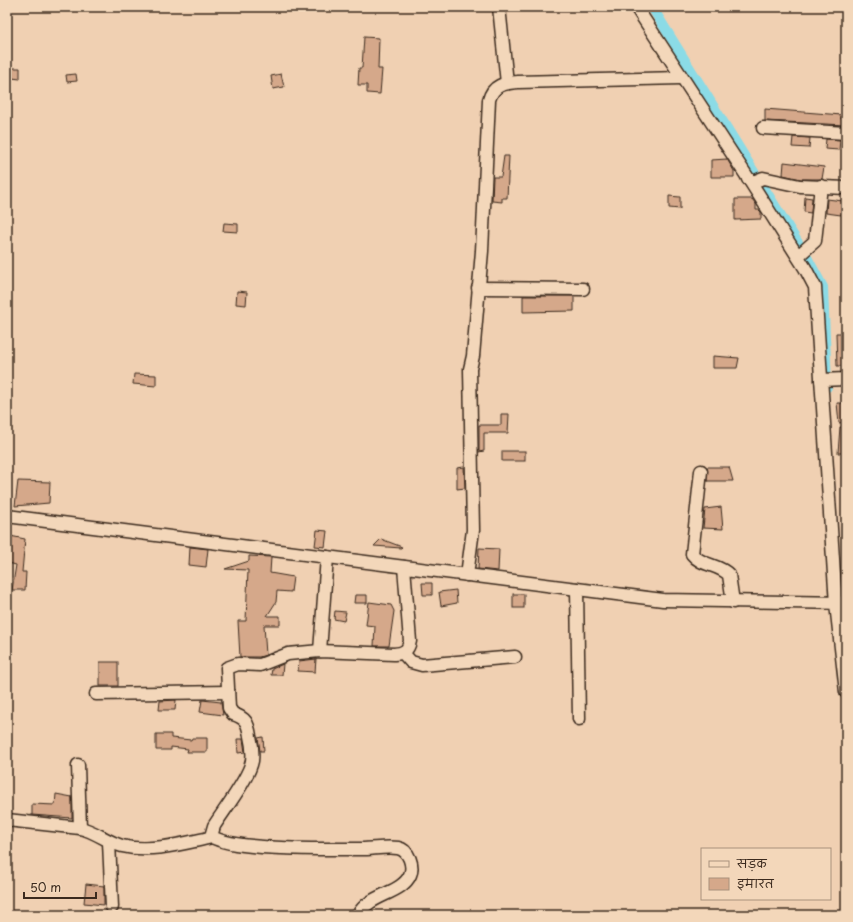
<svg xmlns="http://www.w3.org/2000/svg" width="853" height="922" viewBox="0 0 853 922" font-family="'Playpen Sans','Playpen Sans Deva',sans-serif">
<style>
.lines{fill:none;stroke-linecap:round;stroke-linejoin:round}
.canal{stroke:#8bdbe6;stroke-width:10}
.building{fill:#d5a88a;stroke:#3b2a1e}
.minor-casing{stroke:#3b2a1e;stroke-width:15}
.minor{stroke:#f3d7ba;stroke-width:12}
</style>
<rect width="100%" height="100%" fill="#f0d0b2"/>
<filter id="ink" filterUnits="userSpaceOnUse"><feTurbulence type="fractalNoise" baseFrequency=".025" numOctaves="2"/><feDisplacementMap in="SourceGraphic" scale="8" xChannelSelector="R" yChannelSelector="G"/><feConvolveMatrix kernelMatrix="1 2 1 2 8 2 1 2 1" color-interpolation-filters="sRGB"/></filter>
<g filter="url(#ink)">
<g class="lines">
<g class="canal">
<polyline points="652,7 808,259 823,287 827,387"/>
<polyline points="841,596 846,630"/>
</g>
</g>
<g class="building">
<polygon points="364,37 379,38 378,69 382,69 380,94 367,93 367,85 358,85 359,68 362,68"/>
<polygon points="12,68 20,68 20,79 12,78"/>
<polygon points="76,74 77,81 67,82 66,75"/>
<polygon points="281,74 284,87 273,89 271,76"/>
<polygon points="765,109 842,115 841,119 846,119 846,125 765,121"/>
<polygon points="793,137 810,138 809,148 792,147"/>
<polygon points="826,139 840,140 839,150 825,149"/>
<polygon points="504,156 509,156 507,198 502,198 502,202 492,201 493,177 501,177"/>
<polygon points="727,159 734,171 734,177 711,177 711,160"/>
<polygon points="784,162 824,167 822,179 801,179 783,175"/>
<polygon points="669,196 680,197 680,209 669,208"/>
<polygon points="805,197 812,198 811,213 804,212"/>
<polygon points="735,199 752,199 756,204 756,210 759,210 761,212 761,219 735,220"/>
<polygon points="827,199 843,201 842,203 846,203 846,213 842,213 841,215 826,213"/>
<polygon points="224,223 238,224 238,232 223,231"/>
<polygon points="237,291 247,292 246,305 236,304"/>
<polygon points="523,296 574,296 574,311 523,312"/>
<polygon points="836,333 846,333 846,366 837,366"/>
<polygon points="713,356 739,358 737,368 713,368"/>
<polygon points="134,374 156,375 156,386 133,384"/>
<polygon points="837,403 846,403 846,422 839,423"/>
<polygon points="501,414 509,414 508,433 484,433 484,451 479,452 479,425 501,425"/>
<polygon points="840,427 846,428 846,453 838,453"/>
<rect x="502" y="451" width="23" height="10"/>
<polygon points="464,467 465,488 457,489 457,468"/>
<polygon points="707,467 729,467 733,481 707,481"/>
<polygon points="18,481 50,482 49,503 15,506"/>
<polygon points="721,507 723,529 703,528 705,509"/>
<polygon points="317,530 327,531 325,547 315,546"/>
<polygon points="10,536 25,539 22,572 26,572 25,590 12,590 16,565 8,563"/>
<polygon points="381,539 402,547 401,548 374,546"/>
<polygon points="190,547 208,549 206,567 189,565"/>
<polygon points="479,548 499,549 498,571 478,569"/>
<polygon points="249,556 271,557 270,573 293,577 291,592 277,591 276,602 267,616 280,616 280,625 264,625 266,655 259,657 240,657 238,621 246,621 248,570 225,569 249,561"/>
<polygon points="422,583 432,583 432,595 423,595"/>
<polygon points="456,590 457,603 441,606 439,592"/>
<rect x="513" y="594" width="11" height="14"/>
<polygon points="355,595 367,595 367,603 354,603"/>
<polygon points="369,602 391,605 394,611 389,646 374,646 375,626 366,625"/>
<polygon points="335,611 346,612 344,621 334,619"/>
<polygon points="316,659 315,672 298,671 299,661"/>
<rect x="100" y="662" width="18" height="24"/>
<polygon points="283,664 282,675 271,675 272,669"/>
<polygon points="176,700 175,710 159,710 160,701"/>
<polygon points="202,700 221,702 223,715 200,712"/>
<polygon points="156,734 171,734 171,738 191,740 192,738 207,738 207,752 187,752 188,749 171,747 171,750 156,750"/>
<polygon points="263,737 264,751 260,751 258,738"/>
<polygon points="237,739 243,739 245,752 238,753"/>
<polygon points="56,794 72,797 72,818 32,815 32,804 55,805"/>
<polygon points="86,884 104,886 104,905 84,903"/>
</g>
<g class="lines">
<g class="minor-casing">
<g id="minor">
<polyline points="499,7 507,83"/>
<polyline points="636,7 750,181 805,268 815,287 836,604 846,692"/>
<polyline points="763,128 846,133"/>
<polyline points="748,179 753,182 763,178 800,186 846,188"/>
<polyline points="798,256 815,241 821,186"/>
<polyline points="478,288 583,289"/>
<polyline points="821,380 846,379"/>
<path d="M 701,471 L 692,554 C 701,566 719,564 729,575 L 733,602"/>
<polyline points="7,516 663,600 846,603"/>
<path d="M 467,575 L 473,530 L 470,369 L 473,356 L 482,251 L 489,100 C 493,85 504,83 518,82 L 681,78"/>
<polyline points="577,589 579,719"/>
<polyline points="320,651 327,557"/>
<polyline points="403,653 411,662 422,665 515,657"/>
<polyline points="96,694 228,692"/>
<polyline points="7,820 80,828 78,765"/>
<path d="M 80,828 C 95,831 107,842 122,846 C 151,853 185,843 213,837"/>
<polyline points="109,842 112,907"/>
<path d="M 358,915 C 369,894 402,894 410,875 C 414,866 409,850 398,848 C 387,846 373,849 361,849 C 332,849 234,851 213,837 L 212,833 L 214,826 C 224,810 249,778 252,761 C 253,753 252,744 250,736 C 248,723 246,718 233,714 L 229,708 L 227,668 L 238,664 L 260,665 L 288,654 L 320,651 L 394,654 C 404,653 408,651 410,641 L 404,567"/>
</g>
</g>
<use href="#minor" class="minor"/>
</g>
</g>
<rect width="853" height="922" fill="none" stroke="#f3d7ba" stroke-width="24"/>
<rect x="12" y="12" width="829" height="898" fill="none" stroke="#3b2a1e" stroke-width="1.5" filter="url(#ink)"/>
<rect x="701" y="848" width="130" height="52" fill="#f3d7ba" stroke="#a9927c"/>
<rect x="709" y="861" width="20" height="6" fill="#f3d7ba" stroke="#a9927c"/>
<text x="737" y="868" font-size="12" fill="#3b2a1e">सड़क</text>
<rect x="709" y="878" width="20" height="12" fill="#d5a88a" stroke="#a9927c"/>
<text x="737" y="888" font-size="12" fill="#3b2a1e">इमारत</text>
<path d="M24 892v6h72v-6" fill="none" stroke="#3b2a1e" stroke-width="2"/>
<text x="30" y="892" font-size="12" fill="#3b2a1e" stroke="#f3d7ba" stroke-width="3" paint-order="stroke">50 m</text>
</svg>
